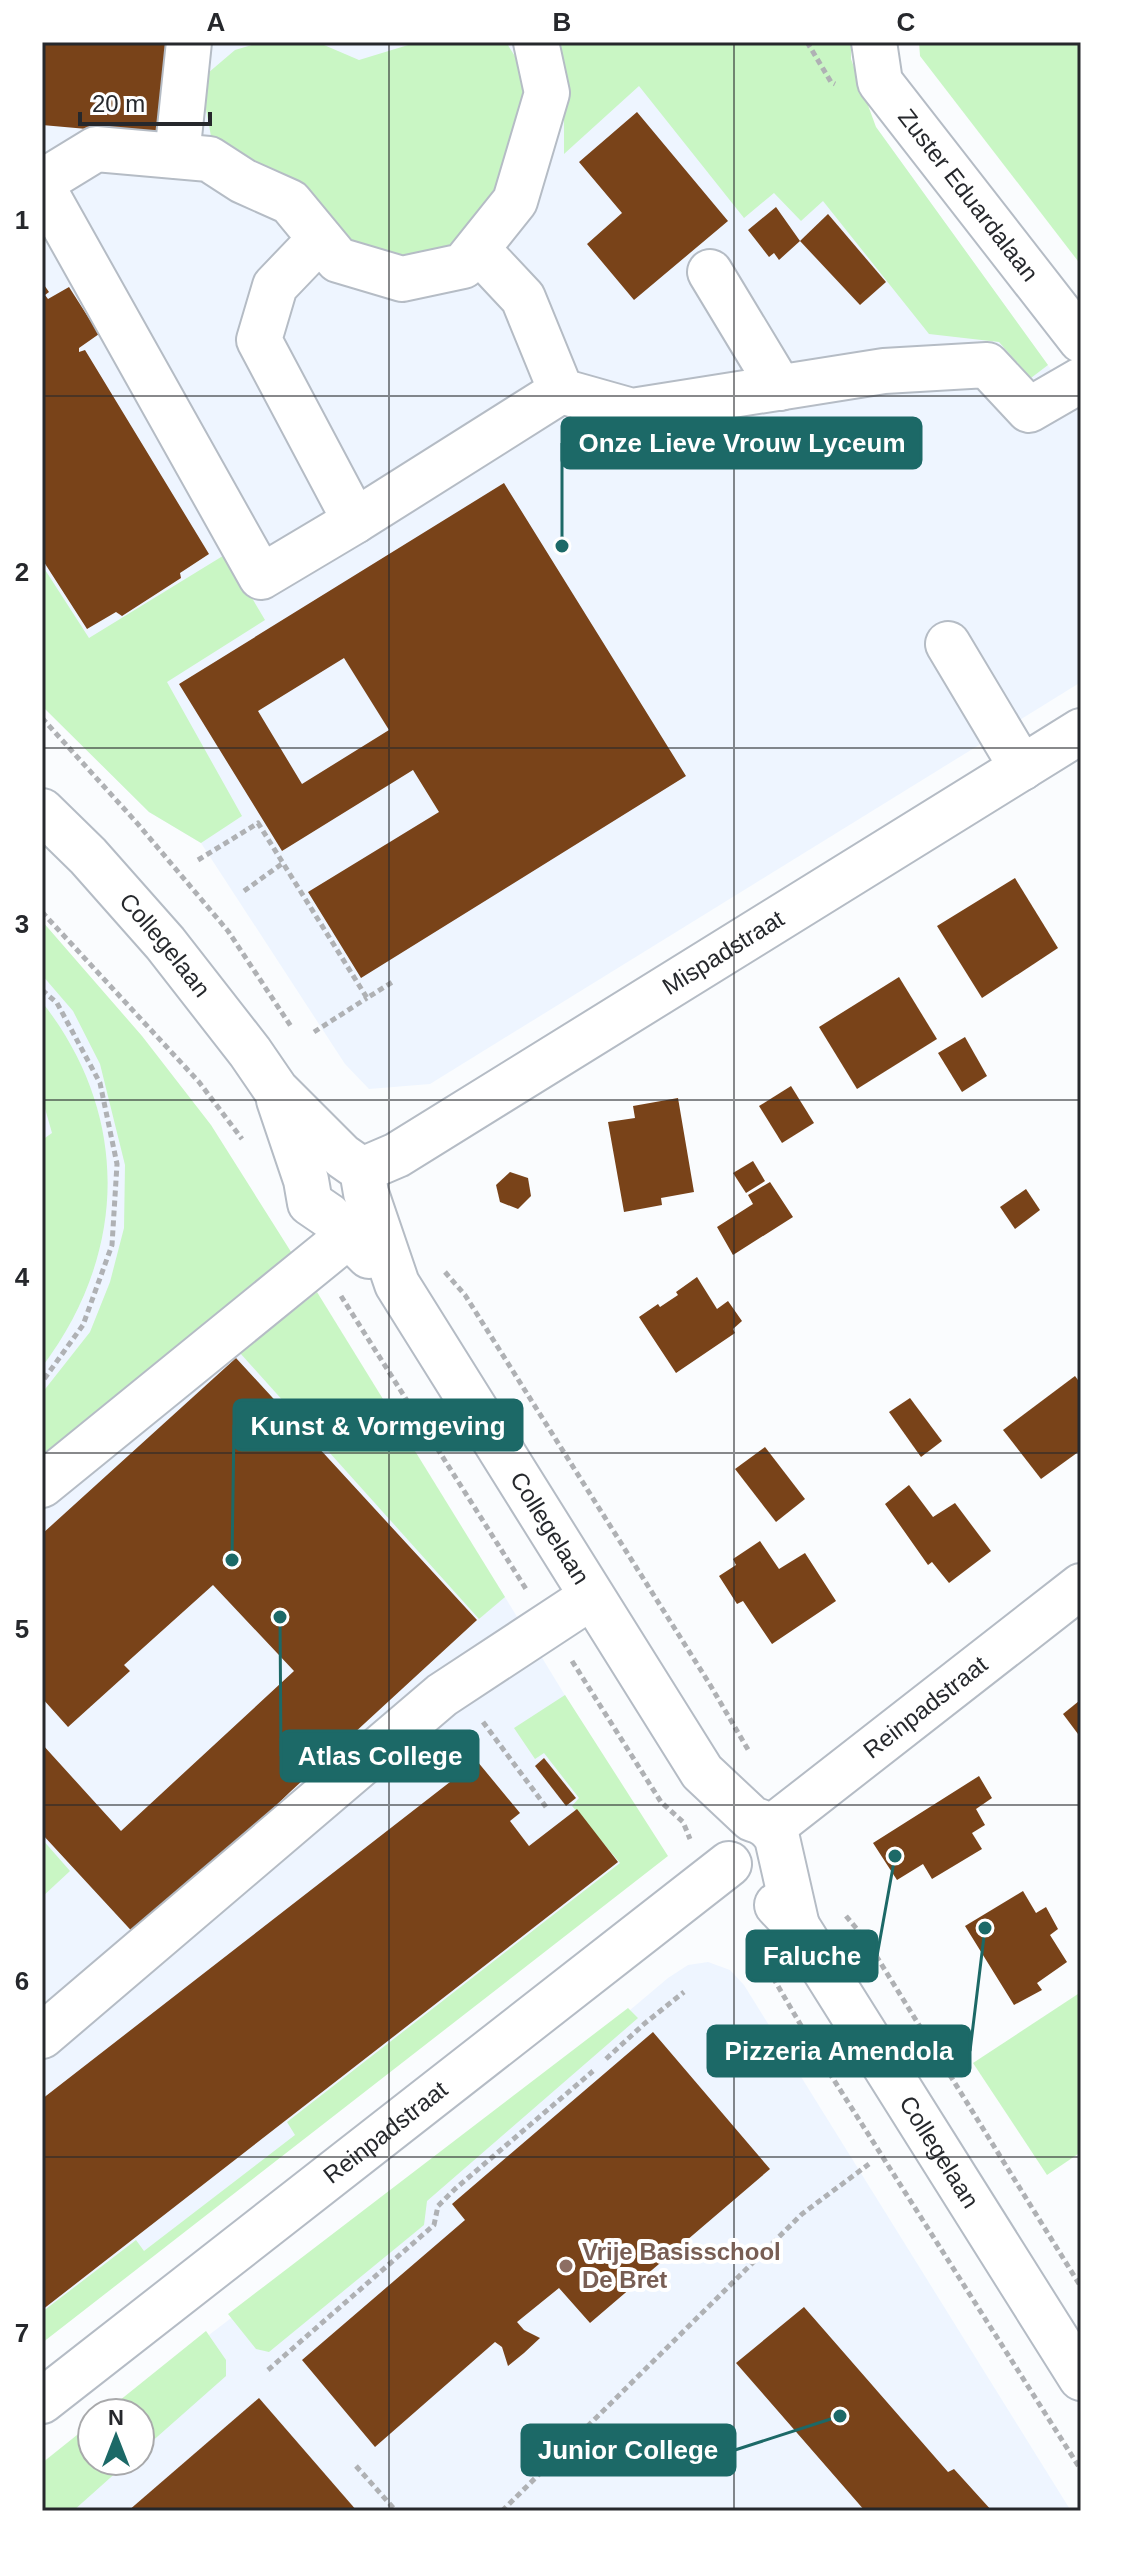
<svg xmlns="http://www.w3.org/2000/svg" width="1123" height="2553" viewBox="0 0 1123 2553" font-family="Helvetica,sans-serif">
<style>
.built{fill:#eef5ff}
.green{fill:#c9f6c4}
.building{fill:#794319;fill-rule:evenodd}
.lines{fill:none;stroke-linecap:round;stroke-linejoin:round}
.minor-casing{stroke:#b5bcc5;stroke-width:48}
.path{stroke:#afb1b4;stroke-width:5;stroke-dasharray:6 4;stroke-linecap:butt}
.minor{stroke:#fff;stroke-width:44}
.grid{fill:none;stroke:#26282c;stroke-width:2;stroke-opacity:0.55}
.education-dot{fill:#8d6e63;stroke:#fff;stroke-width:3}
.labels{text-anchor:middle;stroke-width:8;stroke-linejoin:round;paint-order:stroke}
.street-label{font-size:24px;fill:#26282c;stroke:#fff}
.education-label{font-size:24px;font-weight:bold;fill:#785e54;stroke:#fff;text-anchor:start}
.leader{fill:none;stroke:#1c6967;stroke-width:3}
.callout-dot{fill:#1c6967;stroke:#fff;stroke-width:3}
.callout{fill:#1c6967;stroke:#1c6967;stroke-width:3}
.callout-label{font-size:26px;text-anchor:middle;font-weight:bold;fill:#fff}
.neatline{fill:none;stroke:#26282c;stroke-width:3}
.grid-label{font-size:26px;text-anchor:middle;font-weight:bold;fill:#26282c}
</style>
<rect width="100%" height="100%" fill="#fafcfe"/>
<g class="built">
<polygon points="42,42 782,42 876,127 1081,411 1081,682 430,1084 369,1089 345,1064 201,843 149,812 42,706"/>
<polygon points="42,932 300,1274 505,1597 660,1851 42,2335"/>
<polygon points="708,1962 730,1970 744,1985 1071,2511 42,2511 92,2461 140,2461 140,2413 107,2413 591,2043 668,1978 688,1965"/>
</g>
<g class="green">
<polygon points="262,42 317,42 359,60 418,42 506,42 528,77 520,138 495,197 457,242 420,263 352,251 335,231 323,207 294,182 213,147 205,104 208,73 235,50"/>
<polygon points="551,42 851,42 851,59 876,127 1048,365 1031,378 999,342 929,334 823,201 801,221 774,193 744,218 639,86 564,154 564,79"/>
<polygon points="919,42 1081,42 1081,265 920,56"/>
<polygon points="226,554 265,620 167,682 242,816 201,843 149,812 42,706 42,565 89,638"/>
<polygon points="42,921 142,1036 211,1125 293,1255 42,1470 42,1393 90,1332 110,1282 124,1228 125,1165 100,1064 73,1011 42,975"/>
<path d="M 42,1002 C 131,1115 128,1253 42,1367 L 42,1140 L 52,1133 L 42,1098 Z"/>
<polygon points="317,1292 505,1597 479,1619 240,1353"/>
<polygon points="565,1695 668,1856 42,2343 42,2312 136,2240 144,2251 295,2135 287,2122 620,1863 572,1806 579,1798 544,1753 535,1759 514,1728"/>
<polygon points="42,1839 70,1871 42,1897"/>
<polygon points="1081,1992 1081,2152 1047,2175 973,2063"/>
<polygon points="628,2008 638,2018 427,2201 424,2225 269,2352 256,2349 228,2314"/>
<polygon points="206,2331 226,2360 226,2376 140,2452 140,2413 104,2413"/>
<polygon points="92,2423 92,2461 129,2461 73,2511 42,2511 42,2463"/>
</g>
<g class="building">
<polygon points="42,42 174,42 166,136 42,125"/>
<polygon points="637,112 728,221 634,300 587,244 622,213 579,162"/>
<polygon points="776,207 800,241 779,260 774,253 769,257 748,230"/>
<polygon points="828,214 886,282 860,305 800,241"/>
<polygon points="42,282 49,292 45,295 48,299 69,287 99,334 79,348 79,352 85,350 209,554 180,573 181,578 122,616 116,612 87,629 42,559"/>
<path d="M 504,483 L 686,776 L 361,978 L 308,892 L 439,812 L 413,770 L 282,851 L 179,684 ZM 344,658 L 389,730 L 302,784 L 258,711 Z"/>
<polygon points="1015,878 1058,948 982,998 937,926"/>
<polygon points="899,977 937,1039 857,1089 819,1027"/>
<polygon points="965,1037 987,1076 962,1092 938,1053"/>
<polygon points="791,1086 814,1123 782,1143 759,1106"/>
<polygon points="678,1098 694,1192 661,1198 662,1205 624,1212 608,1122 635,1118 633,1106"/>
<polygon points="753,1161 765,1181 746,1193 733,1173"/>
<polygon points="510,1172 528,1178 531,1196 518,1209 500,1202 496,1185"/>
<polygon points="770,1182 793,1217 733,1255 717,1227 753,1204 748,1195"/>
<polygon points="1026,1189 1040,1210 1015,1229 1000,1207"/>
<polygon points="697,1277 717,1309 728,1301 742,1321 733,1329 735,1333 676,1373 639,1317 658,1304 660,1307 678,1295 676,1292"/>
<polygon points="236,1358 477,1620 290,1792 139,1939 42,1834 42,1744 121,1831 294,1671 213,1585 124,1665 130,1671 68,1727 42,1698 42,1534"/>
<polygon points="1075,1376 1081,1384 1081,1450 1041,1479 1003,1430"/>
<polygon points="910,1398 942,1441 921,1457 889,1412"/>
<polygon points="765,1447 805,1499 776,1522 735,1469"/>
<polygon points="909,1485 933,1517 955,1503 991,1551 949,1583 932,1562 928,1565 885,1504"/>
<polygon points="760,1541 779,1569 805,1553 836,1601 772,1644 743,1601 737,1604 719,1576 736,1565 733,1559"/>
<polygon points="1079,1701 1081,1701 1081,1738 1063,1714"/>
<polygon points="544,1758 576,1798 566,1806 535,1766"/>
<polygon points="477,1761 520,1813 510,1821 529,1846 577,1809 618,1862 42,2310 42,2099"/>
<polygon points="979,1776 992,1798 976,1809 985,1825 972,1833 982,1849 932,1879 923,1864 897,1880 873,1843"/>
<polygon points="1023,1891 1036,1913 1046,1907 1058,1929 1050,1935 1067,1962 1037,1983 1042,1990 1014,2005 965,1926"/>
<polygon points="653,2032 770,2169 590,2323 559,2288 517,2322 524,2330 540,2338 524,2353 508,2366 502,2347 495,2342 375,2447 302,2360 465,2220 452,2204"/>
<polygon points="804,2307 948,2472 954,2469 992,2511 865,2511 736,2363"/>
<polygon points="259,2398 357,2511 128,2511"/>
</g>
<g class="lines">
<g class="minor-casing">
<g id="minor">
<path id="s1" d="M 874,42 L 880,82 L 1081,340"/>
<polyline points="177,156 189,42"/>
<polyline points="42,182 96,149 209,159 243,181 290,202 338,260 402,279 463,266 515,201 547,93 536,42"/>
<polyline points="42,186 261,577 355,521 259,340 275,286 320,239"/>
<polyline points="478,250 523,298 561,391 632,411 884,371 987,365 1029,410 1081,380"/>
<polyline points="710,272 780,388"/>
<polyline points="355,521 561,391"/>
<polyline points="948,644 1022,768"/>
<path id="s2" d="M 42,811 L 88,856 L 165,943 L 250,1052 L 276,1090 L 342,1156 L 362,1170 L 366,1193 L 397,1284 L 702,1772 L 752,1819 C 764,1822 770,1827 777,1838 L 797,1926"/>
<polyline points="279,1100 306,1180 310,1203 329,1216 369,1256"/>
<path id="s3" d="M 362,1170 L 397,1155 L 1081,731"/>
<polyline points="42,1485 348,1236"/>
<path id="s4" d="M 771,1828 L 1081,1586"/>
<path id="s5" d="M 777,1905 L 797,1926 L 1081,2378"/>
<polyline points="42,2036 442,1695 591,1597"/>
<path id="s6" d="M 42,2401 L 729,1864"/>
</g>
</g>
<g class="path">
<polyline points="807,42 831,82 835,84"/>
<polyline points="42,718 137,823 228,931 292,1028"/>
<polyline points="198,860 258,823 367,998 394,981"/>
<polyline points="244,891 283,863"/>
<polyline points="42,912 199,1082 242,1139"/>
<polyline points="42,990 57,1003 100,1083 117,1164 112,1245 83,1325 42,1382"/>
<polyline points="314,1032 367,998"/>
<polyline points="445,1272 465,1295 709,1683 750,1753"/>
<polyline points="341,1296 526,1589"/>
<polyline points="572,1661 661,1802 683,1822 690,1839"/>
<polyline points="483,1722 546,1807"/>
<polyline points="846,1916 867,1941 1081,2287"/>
<polyline points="768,1969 820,2058 1081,2470"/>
<polyline points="606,2059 644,2024 684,1992"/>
<polyline points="268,2370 434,2225 438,2206 455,2189 593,2071"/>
<polyline points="356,2466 396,2511"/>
<polyline points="502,2511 802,2214 869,2164"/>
</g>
<use href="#minor" class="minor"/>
</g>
<path class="grid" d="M 389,42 L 389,2511M 734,42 L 734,2511M 42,396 L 1081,396M 42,748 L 1081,748M 42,1100 L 1081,1100M 42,1453 L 1081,1453M 42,1805 L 1081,1805M 42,2157 L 1081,2157"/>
<circle class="education-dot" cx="566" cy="2266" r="8"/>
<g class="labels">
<g class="street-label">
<text dy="8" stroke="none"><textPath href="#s1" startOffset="184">Zuster Eduardalaan</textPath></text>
<text dy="8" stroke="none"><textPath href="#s2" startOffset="182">Collegelaan</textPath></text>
<text dy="8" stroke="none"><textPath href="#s3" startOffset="422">Mispadstraat</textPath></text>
<text dy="8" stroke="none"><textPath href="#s2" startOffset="890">Collegelaan</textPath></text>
<text dy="8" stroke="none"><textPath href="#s4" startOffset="196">Reinpadstraat</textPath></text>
<text dy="8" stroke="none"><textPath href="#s6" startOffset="436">Reinpadstraat</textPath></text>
<text dy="8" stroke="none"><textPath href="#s5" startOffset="296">Collegelaan</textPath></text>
</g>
<g class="education-label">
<text x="582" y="2260">Vrije Basisschool<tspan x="582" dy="28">De Bret</tspan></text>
</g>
</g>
<path class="leader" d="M562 546L562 443M232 1560L234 1425M280 1617L281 1756M895 1856L877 1956M985 1928L970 2051M840 2416L735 2450"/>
<g class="callout-dot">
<circle cx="562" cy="546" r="8"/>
<circle cx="232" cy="1560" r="8"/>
<circle cx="280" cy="1617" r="8"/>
<circle cx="895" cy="1856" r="8"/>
<circle cx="985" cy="1928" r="8"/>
<circle cx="840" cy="2416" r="8"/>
</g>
<g class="callout">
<rect x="562" y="418" width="359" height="50" rx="8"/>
<rect x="234" y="1400" width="288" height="50" rx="8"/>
<rect x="281" y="1731" width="197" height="50" rx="8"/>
<rect x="747" y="1931" width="130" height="50" rx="8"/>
<rect x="708" y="2026" width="262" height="50" rx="8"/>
<rect x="522" y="2425" width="213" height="50" rx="8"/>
</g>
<g class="callout-label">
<text x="742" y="452">Onze Lieve Vrouw Lyceum</text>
<text x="378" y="1435">Kunst &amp; Vormgeving</text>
<text x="380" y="1765">Atlas College</text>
<text x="812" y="1965">Faluche</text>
<text x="839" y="2060">Pizzeria Amendola</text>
<text x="628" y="2459">Junior College</text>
</g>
<rect width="1123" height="2553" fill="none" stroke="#ffffff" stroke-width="88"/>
<g transform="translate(116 2437)"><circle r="38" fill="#ffffff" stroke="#a8a9ab" stroke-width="2"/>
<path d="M0-6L14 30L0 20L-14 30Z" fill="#1c6967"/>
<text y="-12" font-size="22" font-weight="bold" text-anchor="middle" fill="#26282c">N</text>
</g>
<path d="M80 112v12h130v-12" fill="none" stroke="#26282c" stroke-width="4"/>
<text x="92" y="112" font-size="24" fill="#26282c" stroke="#ffffff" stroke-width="6" paint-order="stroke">20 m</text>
<rect x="44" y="44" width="1035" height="2465" class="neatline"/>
<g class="grid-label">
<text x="216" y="31">A</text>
<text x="562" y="31">B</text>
<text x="906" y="31">C</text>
<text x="22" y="229">1</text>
<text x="22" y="581">2</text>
<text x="22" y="933">3</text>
<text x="22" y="1286">4</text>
<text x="22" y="1638">5</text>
<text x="22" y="1990">6</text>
<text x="22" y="2342">7</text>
</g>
</svg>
